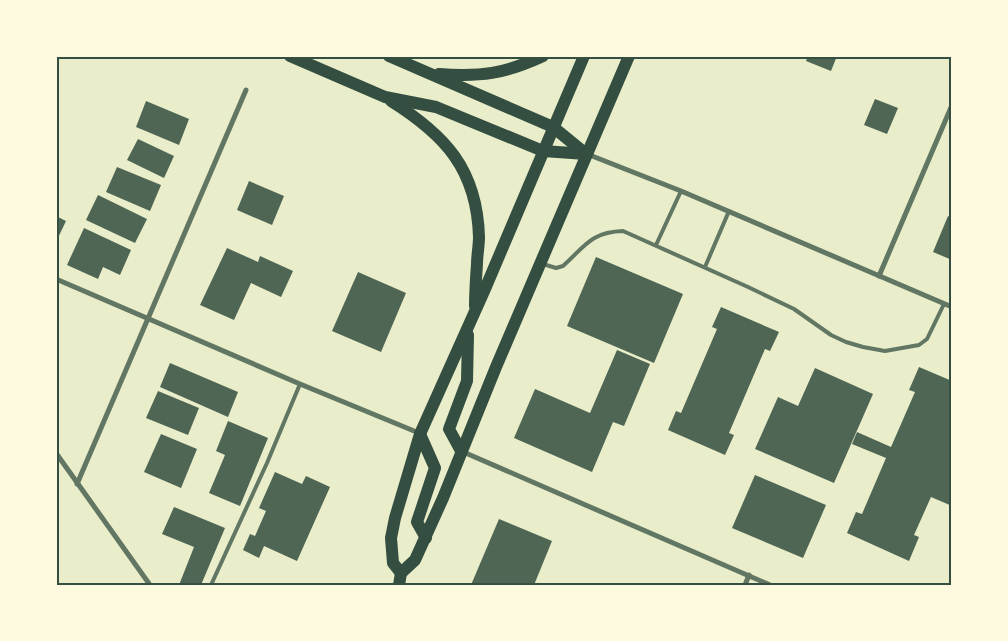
<svg xmlns="http://www.w3.org/2000/svg" width="1008" height="641" viewBox="0 0 1008 641" font-family="Montserrat,sans-serif">
<style>
.building{fill:#4f6655}
.lines{fill:none;stroke-linecap:round;stroke-linejoin:round}
.service{stroke:#617663;stroke-width:4}
.minor{stroke:#617663;stroke-width:5}
.primary{stroke:#344e41;stroke-width:12}
.neatline{fill:none;stroke:#344e41;stroke-width:2}
</style>
<rect width="100%" height="100%" fill="#e9edc9"/>
<g class="building">
<polygon points="808,56 837,56 831,71 806,61"/>
<polygon points="875,99 898,108 887,134 864,125"/>
<polygon points="146,101 189,119 179,145 136,127"/>
<polygon points="138,139 174,156 164,178 127,160"/>
<polygon points="117,167 161,185 150,211 106,192"/>
<polygon points="249,181 284,196 272,225 237,210"/>
<polygon points="98,195 147,219 135,243 86,220"/>
<polygon points="56,216 66,221 56,242"/>
<polygon points="948,216 952,218 952,260 933,252"/>
<polygon points="84,228 131,250 120,275 103,267 98,279 67,265"/>
<polygon points="227,248 258,262 260,256 293,271 281,297 251,283 234,320 200,305"/>
<polygon points="596,257 683,294 654,363 567,326"/>
<polygon points="358,272 406,293 381,352 332,331"/>
<polygon points="721,307 779,332 770,351 765,349 729,433 734,435 725,455 668,430 676,411 681,413 717,329 712,327"/>
<polygon points="617,350 650,364 624,426 613,422 592,472 514,438 535,389 590,413"/>
<polygon points="170,363 238,392 228,417 160,387"/>
<polygon points="919,367 952,381 952,448 950,453 952,454 952,506 931,497 914,535 919,537 909,561 847,533 856,512 862,514 886,458 852,444 857,432 891,447 915,392 909,390"/>
<polygon points="815,368 873,394 834,483 755,449 778,397 798,406"/>
<polygon points="158,391 199,408 188,435 146,418"/>
<polygon points="228,421 268,438 240,506 209,493 225,455 216,451"/>
<polygon points="161,434 197,449 181,488 144,472"/>
<polygon points="275,472 302,484 306,476 330,487 297,561 264,546 259,558 243,550 250,534 255,536 266,511 259,508"/>
<polygon points="755,475 826,505 803,558 732,528"/>
<polygon points="174,507 225,528 201,585 179,585 194,547 162,534"/>
<polygon points="499,519 552,541 534,585 471,585"/>
</g>
<g class="lines">
<g class="service">
<polyline points="656,245 681,191"/>
<path d="M 543,264 L 556,268 L 563,266 C 585,246 591,232 623,231 L 748,287 L 794,309 L 831,335 L 846,342 L 863,347 L 885,351 L 919,345 L 927,339 L 944,304"/>
<polyline points="705,267 729,211"/>
<polyline points="211,585 267,463 300,384"/>
</g>
<g class="minor">
<polyline points="587,154 681,191 952,307"/>
<polyline points="879,276 952,105"/>
<polyline points="56,279 300,384 419,433"/>
<polyline points="461,451 770,585"/>
<polyline points="56,453 150,585"/>
<polyline points="77,484 246,90"/>
<polyline points="745,585 749,575"/>
</g>
<g class="primary">
<polyline points="290,56 385,97 436,107 543,151 586,154"/>
<polyline points="389,56 553,127 586,154"/>
<path d="M 439,74 C 481,77 504,74 543,56"/>
<path d="M 391,101 C 445,135 477,169 479,237 C 479,246 477,255 477,264 C 476,278 475,292 475,306"/>
<polyline points="420,434 435,468 417,522 426,538"/>
<polyline points="461,451 449,429 467,381 468,335"/>
<polyline points="401,573 393,563 391,538 395,518 420,434 485,289 584,56"/>
<polyline points="399,585 401,573 415,560 443,498 496,367 629,56"/>
</g>
</g>
<rect width="1008" height="641" fill="none" stroke="#fefae0" stroke-width="115"/>
<rect x="58" y="58" width="892" height="526" class="neatline"/>
</svg>
